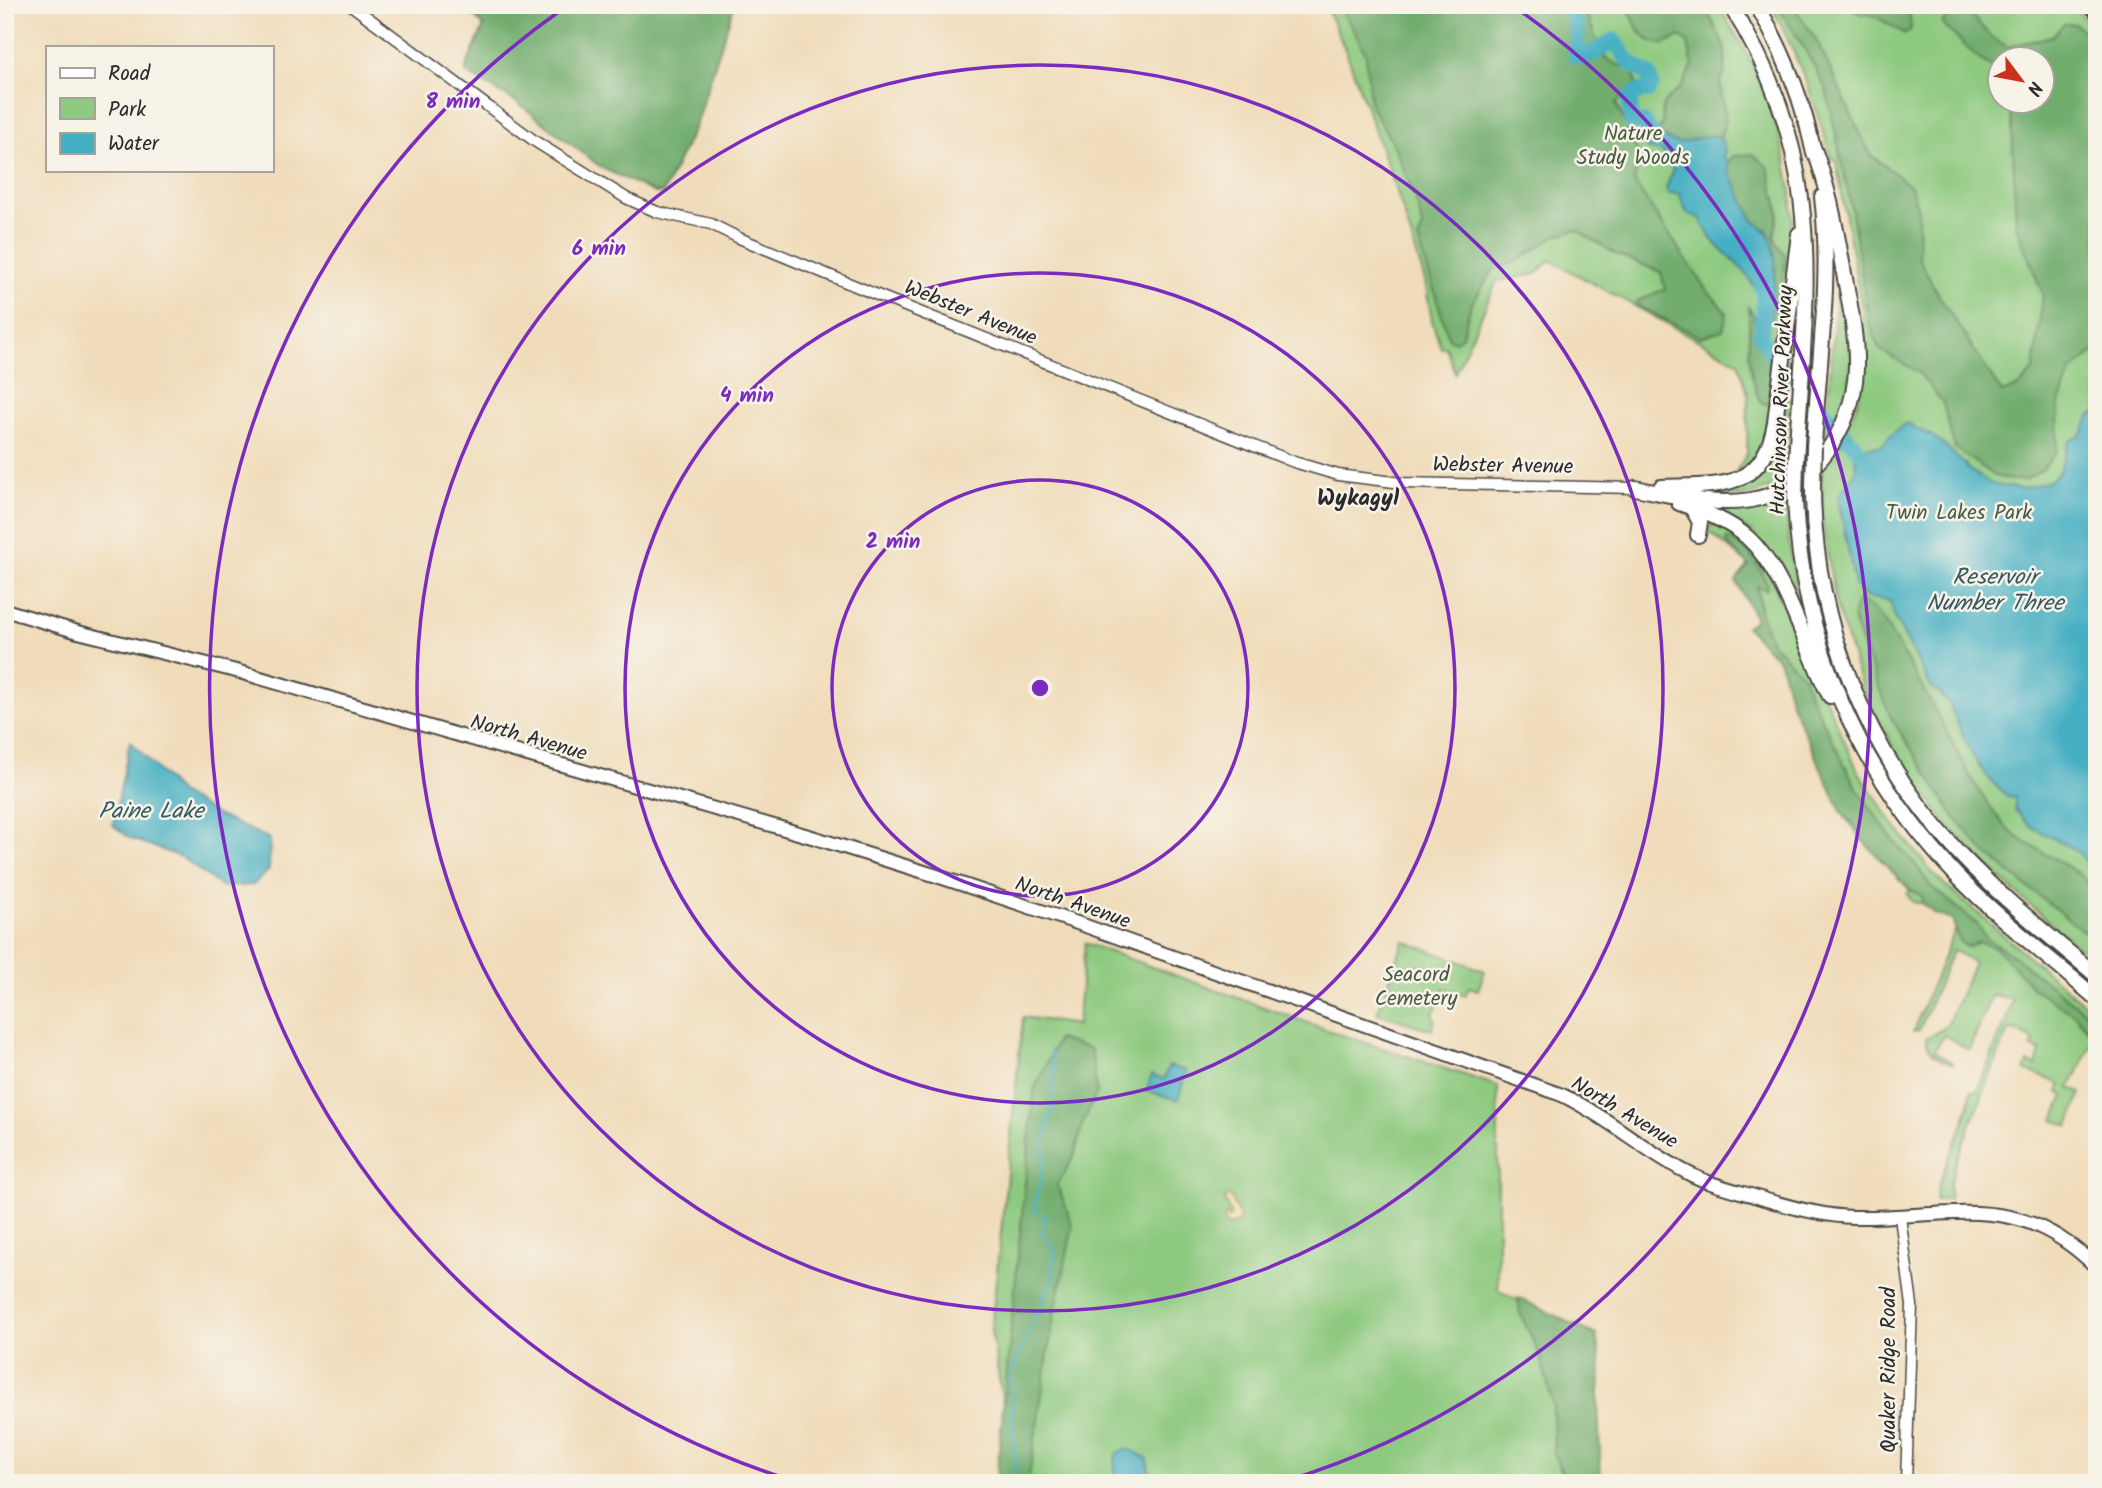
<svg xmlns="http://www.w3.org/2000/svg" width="2102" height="1488" viewBox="0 0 2102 1488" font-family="Kalam,sans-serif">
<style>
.green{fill:#8dc97f;stroke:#5c7a55;stroke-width:2;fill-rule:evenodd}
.forest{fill:#72ad6e;stroke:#4e6c4c;stroke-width:2}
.sand{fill:#eeda9e;stroke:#8c8264;stroke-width:2}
.water{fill:#44afc3;stroke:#386d77;stroke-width:2}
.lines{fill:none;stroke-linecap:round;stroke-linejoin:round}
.stream{stroke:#44afc3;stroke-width:2.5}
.river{stroke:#44afc3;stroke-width:16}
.minor-casing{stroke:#494640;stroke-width:13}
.major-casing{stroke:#494640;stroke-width:16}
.highway-casing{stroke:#494640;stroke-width:18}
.minor{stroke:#fff;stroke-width:10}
.major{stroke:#fff;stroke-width:12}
.highway{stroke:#fff;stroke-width:14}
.highway-bridge-casing{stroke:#494640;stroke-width:18;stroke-linecap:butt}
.highway-bridge{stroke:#fff;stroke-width:14}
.ring{fill:none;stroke:#7b2cbf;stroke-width:3.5}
.labels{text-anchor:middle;stroke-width:5;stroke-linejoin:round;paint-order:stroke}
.park-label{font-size:21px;fill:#485a44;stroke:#f7f3e8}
.street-label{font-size:21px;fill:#2b2b2b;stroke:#f7f3e8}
.neighbourhood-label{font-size:23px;font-weight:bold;fill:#2b2b2b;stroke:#f7f3e8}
.water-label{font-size:23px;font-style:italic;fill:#345960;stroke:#f7f3e8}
.centre{fill:#7b2cbf;stroke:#f7f3e8;stroke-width:3.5}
.ring-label{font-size:21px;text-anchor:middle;font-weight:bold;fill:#7b2cbf;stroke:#f7f3e8;stroke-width:5;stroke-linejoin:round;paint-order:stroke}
</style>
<rect width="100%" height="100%" fill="#f7f3e8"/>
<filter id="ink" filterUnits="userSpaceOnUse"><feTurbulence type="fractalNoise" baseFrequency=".0143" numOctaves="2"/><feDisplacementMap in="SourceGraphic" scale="14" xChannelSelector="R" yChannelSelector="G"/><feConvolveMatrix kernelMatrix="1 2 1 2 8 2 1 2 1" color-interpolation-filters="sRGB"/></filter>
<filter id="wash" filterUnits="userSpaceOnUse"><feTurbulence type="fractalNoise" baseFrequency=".00686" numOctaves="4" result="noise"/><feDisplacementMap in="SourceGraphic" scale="28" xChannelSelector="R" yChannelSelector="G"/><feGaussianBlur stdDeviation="1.57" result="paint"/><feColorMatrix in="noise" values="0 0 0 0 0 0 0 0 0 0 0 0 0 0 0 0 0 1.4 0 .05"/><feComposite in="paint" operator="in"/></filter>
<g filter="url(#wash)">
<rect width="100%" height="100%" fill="#f0dcba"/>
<g class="green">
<path d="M 1325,5 L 1717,5 C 1766,75 1799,166 1792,252 C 1787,314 1776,377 1768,438 L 1756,461 L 1735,473 L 1747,454 L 1748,394 L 1738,362 L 1550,260 L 1536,274 L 1497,281 L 1455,373 L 1446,347 L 1441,348 L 1432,321 L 1425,281 L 1398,195 L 1346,51 Z"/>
<path d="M 1771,5 L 2073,5 L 2097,33 L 2097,963 L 2015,892 L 1948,826 L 1903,765 L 1863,691 L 1836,605 L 1822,521 L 1822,467 L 1837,448 L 1859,399 L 1863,355 L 1862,310 L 1836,159 L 1831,159 C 1816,102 1798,57 1771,5 ZM 2000,60 L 2042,60 L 2042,102 L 2000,102 Z"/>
<polygon points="1838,274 1852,355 1848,394 1824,450"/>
<path d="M 1786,399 L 1790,399 L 1790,407 L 1785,483 L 1743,497 L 1695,495 L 1700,491 C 1734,488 1768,481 1777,442 C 1781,428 1782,413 1786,399 Z"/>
<polygon points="1785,495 1789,543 1798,603 1795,605 1783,575 1753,533 1711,510 1716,507 1770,501"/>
<path d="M 1711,525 C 1735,525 1755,553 1768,571 L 1857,769 L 1893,824 L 1937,878 L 2097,1015 L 2097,1044 L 2093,1041 L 2070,1088 L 2081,1093 L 2069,1126 L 2054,1120 L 2064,1095 L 2058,1092 L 2061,1084 L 2025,1070 L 2028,1063 L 2036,1066 L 2040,1051 L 2031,1047 L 2034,1040 L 2011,1029 L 2004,1041 L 1956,1161 L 1950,1184 L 1949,1199 L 1935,1200 C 1942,1162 1967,1130 1971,1091 L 1977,1091 L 2005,1023 L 2012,1000 L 1992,994 L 1969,1050 L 1944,1035 L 1934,1051 L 1955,1064 C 1941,1061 1927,1053 1926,1038 L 1946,1027 L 1974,963 L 1953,950 L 1919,1030 L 1913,1031 L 1960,919 L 1922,903 L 1914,902 L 1907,894 L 1910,890 L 1863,841 L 1842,813 L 1791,703 L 1780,661 L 1746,627 L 1756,619 L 1736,581 L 1749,565 L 1707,530 Z"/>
<polygon points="1404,941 1485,971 1478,990 1469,987 1465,996 1444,988 1442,999 1433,1013 1435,1020 1432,1030 1377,1013"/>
<polygon points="1085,943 1336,1033 1498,1086 1498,1290 1535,1310 1594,1483 999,1483 1003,1403 991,1330 1023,1017 1077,1025"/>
</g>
<g class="forest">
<polygon points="453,5 734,5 695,126 663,193 655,193 602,168 518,103 466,73 466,67 484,26 474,16"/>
<path d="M 1338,5 L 1582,5 C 1589,17 1598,49 1605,57 C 1617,70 1634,61 1636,84 L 1616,103 L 1639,156 L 1634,182 L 1706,289 L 1727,313 L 1723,330 L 1700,337 L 1636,305 L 1637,301 L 1665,289 L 1661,272 L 1618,255 L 1576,230 L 1556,235 L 1518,261 L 1494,269 L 1471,305 L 1462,336 L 1456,341 L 1449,339 L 1418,239 L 1423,227 L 1415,198 L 1394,146 L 1370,104 L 1366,55 L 1355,32 Z"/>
<path d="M 1628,5 L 1702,5 L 1712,20 L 1725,49 L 1725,71 L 1720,84 L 1726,119 L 1720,139 L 1716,136 L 1691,140 L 1688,144 L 1676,143 L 1658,133 L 1662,124 L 1663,104 L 1681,87 L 1693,66 L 1688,43 L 1680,36 C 1676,38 1669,43 1664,44 C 1644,47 1632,21 1628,5 Z"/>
<polygon points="1777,5 1793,5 1818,43 1870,154 1911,186 1918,211 1919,259 1936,291 2002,393 2020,386 2034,368 2043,295 2016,226 2011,102 2042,102 2042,60 2000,60 2000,72 1979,59 1942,24 1956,5 1962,5 1992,38 2008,47 2052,36 2064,24 2075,24 2097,42 2097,349 2070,373 2059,403 2057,451 2042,470 2027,479 2011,480 1994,476 1954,447 1943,403 1919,373 1879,349 1869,323 1851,206 1826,89 1807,53"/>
<polygon points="1847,5 1907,5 1909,9 1911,29 1905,34 1875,16 1859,13"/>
<polygon points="1752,154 1768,167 1779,211 1774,236 1777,245 1786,256 1778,325 1773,322 1771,316 1774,258 1770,240 1767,230 1757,225 1751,217 1728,170 1728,162 1733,156"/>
<path d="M 1748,307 C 1757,318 1753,320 1757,332 C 1759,340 1765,344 1768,351 C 1775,366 1770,387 1769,402 L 1766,404 L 1760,401 C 1753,386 1750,368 1749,352 C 1748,335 1751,324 1748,307 Z"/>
<path d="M 1728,538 C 1749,548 1759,565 1768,586 L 1766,590 L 1757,586 L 1761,614 L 1771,642 L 1804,677 L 1809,693 L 1856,787 L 1893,840 L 1916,865 L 1929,884 L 1978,925 L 1986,938 L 2012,955 L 2097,1021 L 2097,1040 L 2076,1016 L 2034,989 L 1996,948 L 1979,942 L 1968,947 L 1960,942 L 1952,920 L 1935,914 L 1922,903 L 1922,896 L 1910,890 L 1863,841 L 1856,827 L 1842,813 L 1791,703 L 1780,661 L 1746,627 L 1756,619 L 1736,581 L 1749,565 L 1727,544 L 1726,540 Z"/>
<path d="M 1861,601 L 1877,613 L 1886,625 C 1902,653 1919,680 1934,708 C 1958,751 1975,795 2010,831 C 2030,851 2090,868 2097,899 C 2100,912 2097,929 2097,942 L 1985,853 L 1956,819 L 1891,718 L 1855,627 L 1853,618 L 1856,604 Z"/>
<polygon points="1058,1039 1091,1049 1097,1092 1083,1123 1074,1157 1057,1184 1073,1226 1053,1322 1028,1483 996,1483 1034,1090"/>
<polygon points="1518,1298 1596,1335 1601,1368 1598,1403 1601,1483 1567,1483 1554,1455 1553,1405 1541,1358 1520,1313"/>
</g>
<polygon class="sand" points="1228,1195 1231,1197 1240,1218 1238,1223 1229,1226 1225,1223 1224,1217 1226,1214 1229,1218 1231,1215 1224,1199"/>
<g class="water">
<path d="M 1646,127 C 1656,129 1664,140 1675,143 C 1686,145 1714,128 1721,140 C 1723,143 1723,147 1725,150 L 1723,156 L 1729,165 L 1728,170 C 1737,184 1743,200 1750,214 C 1754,223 1760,224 1765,230 C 1780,244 1776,293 1768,310 L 1745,272 L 1711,239 L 1700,218 L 1687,213 L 1679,194 L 1669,194 L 1666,189 L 1673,169 L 1665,159 L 1664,152 L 1646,148 Z"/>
<path d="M 2097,413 L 2097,878 L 2077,851 L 2030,826 L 2015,810 L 2015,797 L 2010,798 C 1975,772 1965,740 1948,701 L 1943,699 L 1941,694 L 1931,687 L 1895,618 L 1890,601 L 1866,597 L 1855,585 L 1838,498 L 1856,471 L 1855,458 L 1865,447 L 1881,446 L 1901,426 L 1907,423 C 1913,425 1916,429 1922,431 C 1945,441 1947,450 1966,465 L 1967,468 L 1991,484 L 2022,489 L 2050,481 L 2059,472 L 2069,442 L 2081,435 L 2091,415 Z"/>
<polygon points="130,741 180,793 219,816 270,839 269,870 253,885 222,887 181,857 130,838 113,825"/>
<polygon points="1169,1066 1186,1071 1178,1100 1147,1091 1151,1075 1164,1079"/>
<polygon points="1123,1450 1131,1450 1147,1458 1150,1475 1147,1483 1113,1483 1116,1454"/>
</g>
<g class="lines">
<polyline class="stream" points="1014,1483 1016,1463 1012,1419 1013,1396 1010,1376 1052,1280 1054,1248 1041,1233 1046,1218 1034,1210 1042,1174 1045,1135 1054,1104 1053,1062 1050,1050"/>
<g class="river">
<path d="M 1567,5 C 1578,23 1579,37 1576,56 L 1592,54 L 1614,40 L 1629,62 L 1649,75 L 1652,84 L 1648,91 L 1642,90 L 1629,98 L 1632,123 L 1643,122 L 1658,143"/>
<polyline points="1761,282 1764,300 1761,337 1776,359 1860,452"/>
</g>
</g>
</g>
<g filter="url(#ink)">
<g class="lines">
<g class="minor-casing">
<g id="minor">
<polyline points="351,5 536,142 626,198 657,212 711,224 739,238 887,299 1294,462 1338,475 1402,483 1635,488"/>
<polyline points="1900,1217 1912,1305 1906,1483"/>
</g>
</g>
<g class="major-casing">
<g id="major">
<polyline points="2090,5 2097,13"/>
<path d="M 5,610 L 78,632 L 236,671 L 812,837 L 937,876 L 1080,924 L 1562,1095 C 1606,1116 1641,1148 1684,1171 C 1705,1183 1730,1189 1754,1196 C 1785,1206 1820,1216 1853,1217 C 1951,1219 2018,1188 2097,1268"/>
</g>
</g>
<g class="highway-casing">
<g id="highway">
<path d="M 1730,5 C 1829,160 1806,289 1796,461"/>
<path d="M 1757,5 C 1784,52 1803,100 1814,153"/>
<path d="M 1814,447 C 1818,364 1832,280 1822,197"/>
<path d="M 1813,485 C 1813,621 1866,753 1958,852 C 2000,897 2050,936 2097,976"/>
<path d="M 1661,487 C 1717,485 1764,492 1775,422 L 1799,234"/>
<path d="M 1635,488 C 1672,495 1713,507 1751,500 C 1812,489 1854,429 1856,369 C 1857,335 1849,301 1843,268 C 1835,224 1829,187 1812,144"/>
<path d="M 1795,499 C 1801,642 1859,773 1957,876 C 2000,920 2050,958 2097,999"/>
<path d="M 1679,503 C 1702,511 1729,521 1747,537 C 1787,573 1804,648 1830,696"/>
<polyline points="1692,508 1700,522 1698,535"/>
</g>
</g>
<use href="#minor" class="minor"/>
<use href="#major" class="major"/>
<use href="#highway" class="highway"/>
<g class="highway-bridge-casing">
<g id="highway-bridge">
<polyline points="1813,485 1814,447"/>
<polyline points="1795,499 1796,461"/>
</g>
</g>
<use href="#highway-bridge" class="highway-bridge"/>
</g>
</g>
<g class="ring">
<circle cx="1040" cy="688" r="208"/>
<circle cx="1040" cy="688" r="415"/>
<circle cx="1040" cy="688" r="623"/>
<path d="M797 1482A830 830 0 0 1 564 8M1516 8A830 830 0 0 1 1283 1482"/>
</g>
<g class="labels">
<g class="park-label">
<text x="1633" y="140">Nature<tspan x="1633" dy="24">Study Woods</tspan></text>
<text x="1959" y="519">Twin Lakes Park</text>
<text x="1416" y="981">Seacord<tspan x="1416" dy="24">Cemetery</tspan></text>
</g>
<g class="street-label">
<text transform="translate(971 312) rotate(22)" y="7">Webster Avenue</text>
<text transform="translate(1781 400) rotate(-88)" y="7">Hutchinson River Parkway</text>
<text transform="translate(1503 465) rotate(1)" y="7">Webster Avenue</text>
<text transform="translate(529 737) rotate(16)" y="7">North Avenue</text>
<text transform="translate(1073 902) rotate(19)" y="7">North Avenue</text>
<text transform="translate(1625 1112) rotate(31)" y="7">North Avenue</text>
<text transform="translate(1888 1370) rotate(-90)" y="7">Quaker Ridge Road</text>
</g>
<g class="neighbourhood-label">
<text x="1358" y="505">Wykagyl</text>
</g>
<g class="water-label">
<text x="1995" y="584">Reservoir<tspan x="1995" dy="26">Number Three</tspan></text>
<text x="151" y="818">Paine Lake</text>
</g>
</g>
<circle cx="1040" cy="688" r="10" class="centre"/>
<g class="ring-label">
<text x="453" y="108">8 min</text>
<text x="599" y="255">6 min</text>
<text x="747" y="402">4 min</text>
<text x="893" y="548">2 min</text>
</g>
<rect width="2102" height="1488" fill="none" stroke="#f7f3e8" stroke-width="28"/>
<rect x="46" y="46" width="228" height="126" fill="#f7f3e8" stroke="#a5a39c" stroke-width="2"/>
<rect x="60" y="68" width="35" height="10" fill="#ffffff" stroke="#a5a39c" stroke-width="2"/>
<text x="108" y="80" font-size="21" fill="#2b2b2b">Road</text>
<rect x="60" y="98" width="35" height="21" fill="#8dc97f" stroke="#a5a39c" stroke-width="2"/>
<text x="108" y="116" font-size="21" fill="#2b2b2b">Park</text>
<rect x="60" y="133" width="35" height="21" fill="#44afc3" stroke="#a5a39c" stroke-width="2"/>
<text x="108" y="150" font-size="21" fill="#2b2b2b">Water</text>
<g transform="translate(2021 80) rotate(122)"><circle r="33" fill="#f7f3e8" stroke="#a5a39c" stroke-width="2"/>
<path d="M0-5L12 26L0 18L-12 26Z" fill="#c8321e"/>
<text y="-10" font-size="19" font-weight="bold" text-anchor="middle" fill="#2b2b2b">N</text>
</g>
</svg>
